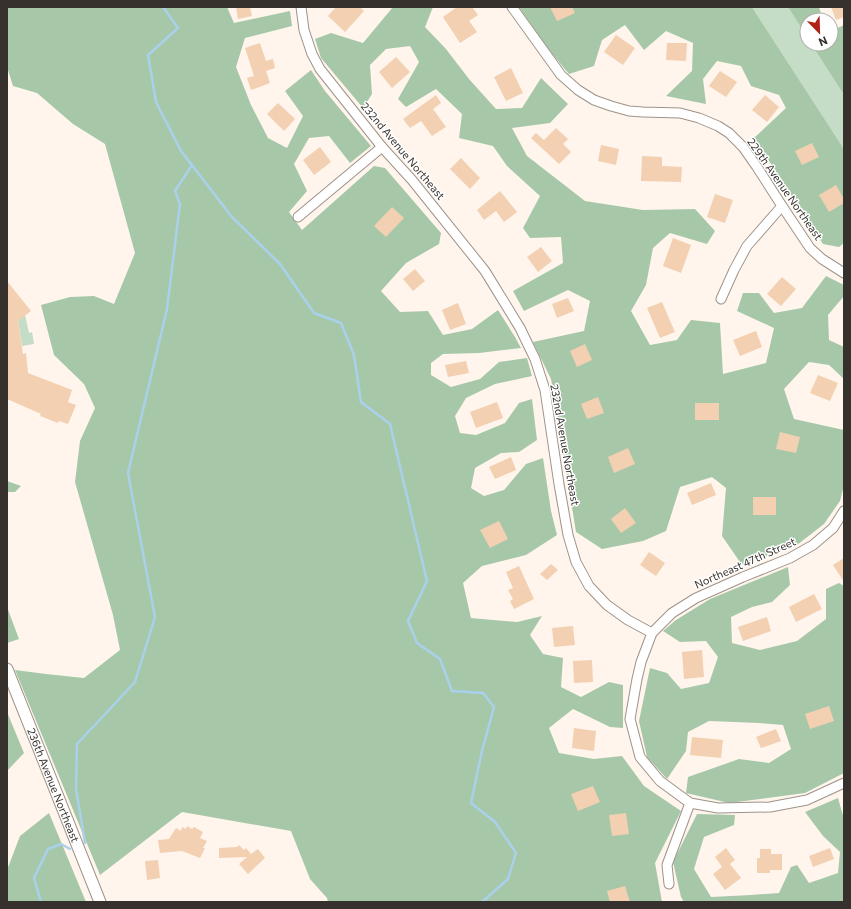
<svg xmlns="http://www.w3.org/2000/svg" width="851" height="909" viewBox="0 0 851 909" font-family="Commissioner,sans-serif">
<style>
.green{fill:#c5dcc6}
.forest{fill:#a7c8a8}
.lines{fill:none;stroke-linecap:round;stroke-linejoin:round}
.stream{stroke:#a9d1ec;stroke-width:2.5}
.building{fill:#f2d0b1}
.minor-casing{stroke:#9e9389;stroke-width:11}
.tertiary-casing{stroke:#9e9389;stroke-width:13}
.minor{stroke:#fff;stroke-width:9}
.tertiary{stroke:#fff;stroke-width:11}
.labels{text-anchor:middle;stroke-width:3;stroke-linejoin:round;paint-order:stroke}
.street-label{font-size:11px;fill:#36312d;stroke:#fff}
</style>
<rect width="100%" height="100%" fill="#fff5ec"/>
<g class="green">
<polygon points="752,7 788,7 807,37 807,44 811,44 844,95 844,149"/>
<polygon points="25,315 29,333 32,332 34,344 22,346 18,321"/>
</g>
<g class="forest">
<polygon points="7,7 227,7 234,23 290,11 292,26 245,38 236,67 251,105 268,138 287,148 303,116 285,91 311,70 325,91 371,146 350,163 329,136 309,138 294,164 307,191 289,212 302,230 374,166 385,168 441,233 439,244 406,263 381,291 400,312 428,311 443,335 472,329 498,310 515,337 521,348 479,353 443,354 431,363 431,375 451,387 480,379 499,362 527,358 532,376 495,384 466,398 455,416 460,433 476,435 505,423 519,403 532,399 537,440 519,452 501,453 475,468 471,488 484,496 504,490 526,464 543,458 551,511 557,535 526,555 482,566 463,583 471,618 517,622 542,616 530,635 543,654 563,658 561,687 581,697 609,682 623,685 623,728 610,727 573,709 549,728 559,753 594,759 622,756 644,786 681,811 655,863 662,902 328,902 327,898 310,879 291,831 182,812 100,875 15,670 46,674 84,678 120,650 113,615 75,482 80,441 95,408 84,384 54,355 41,305 70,297 94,296 114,304 135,253 105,144 73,124 37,93 13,86 7,67"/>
<polygon points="393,7 433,7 425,27 446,49 469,79 496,109 522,108 541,78 568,104 550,123 512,128 527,156 585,201 643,210 695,209 715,231 707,244 670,233 653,248 646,285 631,311 650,345 677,340 691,320 720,323 723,374 766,363 774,328 737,311 743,293 759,293 774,313 802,308 826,276 844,285 844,296 828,315 829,340 844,347 844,379 829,365 809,362 784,389 794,419 844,430 844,485 840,501 824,524 797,545 742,565 722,536 726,488 712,477 680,487 666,531 643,541 602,549 576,532 551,379 533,342 584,331 590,301 568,290 524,311 513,291 563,263 561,237 530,238 523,228 540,196 507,166 493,146 459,138 462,114 436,89 406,107 398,99 419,62 410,46 386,49 370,65 372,94 363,108 321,58 315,39 331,33 363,43"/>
<polygon points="519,7 752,7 844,149 844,243 839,247 823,244 754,138 786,108 779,95 751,86 741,66 717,61 703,79 706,104 666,96 692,71 693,43 666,31 644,50 625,25 602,40 594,66 569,74 549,50"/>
<polygon points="788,7 819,7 823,20 807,20 807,37"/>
<polygon points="844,25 844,95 811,44 831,44 831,31"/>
<polygon points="7,481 21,486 15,492 7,492"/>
<polygon points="788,567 790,585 772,602 752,607 731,617 732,643 760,650 797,641 826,619 826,589 839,583 844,586 844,669 843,671 844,672 844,773 805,793 729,803 686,793 688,777 739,759 769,763 791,749 783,725 759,723 709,721 688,732 686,751 667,779 647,757 639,721 650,668 667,673 681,689 709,683 718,657 706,641 680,642 663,631 676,620 710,599"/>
<polygon points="7,607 19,639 7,643"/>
<polygon points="7,712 24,753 7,771"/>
<polygon points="838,798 844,819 844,902 684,902 681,897 673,862 697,814 735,815 734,825 704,837 694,869 711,897 751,895 779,893 791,867 797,865 809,883 838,873 840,852 823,836 805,812"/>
<polygon points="49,813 86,902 7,902 7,870 20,836"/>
</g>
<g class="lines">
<g class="stream">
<polyline points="163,7 178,28 148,55 156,102 181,151 232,217 280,264 314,313 341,323 354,355 361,402 390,424 427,581 408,621 417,643 440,659 452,691 483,693 494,707 482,751 471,803 495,822 516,853 508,879 482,902"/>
<polyline points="85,843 76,789 77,744 135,682 155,617 128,473 167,309 180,204 175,191 192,165"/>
<polyline points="41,902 34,878 48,849 61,844 70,849"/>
</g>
</g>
<g class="building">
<polygon points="236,7 250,7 252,16 238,19"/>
<polygon points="336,7 360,7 364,11 345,32 328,16"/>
<polygon points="457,7 472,7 478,15 469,21 477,32 460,43 443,17"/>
<polygon points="550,7 572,7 575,13 557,21"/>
<polygon points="831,7 844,7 844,17 836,20"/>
<polygon points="616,35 635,48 623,65 604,52"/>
<polygon points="260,43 266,61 273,59 275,68 266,71 270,83 251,90 247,78 254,76 245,48"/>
<polygon points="667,43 687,43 686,61 666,60"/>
<polygon points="396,57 410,72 392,88 379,72"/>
<polygon points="511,68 523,93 506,101 494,77"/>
<polygon points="720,71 737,82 726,97 709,86"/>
<polygon points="436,95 441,103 433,109 446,127 432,136 421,121 410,128 403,119"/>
<polygon points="765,95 779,107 767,122 752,110"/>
<polygon points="278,103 295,119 284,131 267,114"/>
<polygon points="556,128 568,139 563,144 571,152 559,164 531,138 536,133 544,140"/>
<polygon points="812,143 819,157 802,165 795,151"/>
<polygon points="601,145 619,149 616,165 598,161"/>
<polygon points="320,147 331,162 314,175 303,160"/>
<polygon points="642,156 662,157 662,166 682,167 681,182 641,181"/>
<polygon points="461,158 480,178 470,189 450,169"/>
<polygon points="836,185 844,199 844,203 829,212 819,195"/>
<polygon points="500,191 517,212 504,222 496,211 484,220 477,210"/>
<polygon points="715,194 733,200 725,223 707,217"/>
<polygon points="392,207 404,218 386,237 374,226"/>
<polygon points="673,238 691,245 681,273 663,266"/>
<polygon points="541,247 552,261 538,272 527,257"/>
<polygon points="415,269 425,281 413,291 403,279"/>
<polygon points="782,277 796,289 781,306 767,294"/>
<polygon points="7,281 31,311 18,321 23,354 26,353 28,373 72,390 68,402 76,405 68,424 59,421 58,423 40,416 41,414 7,399"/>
<polygon points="568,298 574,311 557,318 552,304"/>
<polygon points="662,302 675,332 660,338 647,308"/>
<polygon points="458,303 466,324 450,330 442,310"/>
<polygon points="756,331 762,347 740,356 733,340"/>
<polygon points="585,344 592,360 577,367 570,351"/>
<polygon points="466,361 469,373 448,377 445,365"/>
<polygon points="818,375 838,383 830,401 810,393"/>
<polygon points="598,397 604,413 587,419 581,404"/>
<polygon points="497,402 503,418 476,428 470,412"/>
<rect x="695" y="403" width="24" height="17"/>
<polygon points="780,432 800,437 796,453 776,449"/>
<polygon points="628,448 635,464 614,473 608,457"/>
<polygon points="511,457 516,470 495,479 489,467"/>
<polygon points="711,483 716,495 692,505 687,493"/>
<rect x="753" y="497" width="23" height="18"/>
<polygon points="625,508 636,523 621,533 611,519"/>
<polygon points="499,521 508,539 490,548 480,530"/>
<polygon points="649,552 665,563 656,576 640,565"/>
<polygon points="844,558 844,582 833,565"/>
<polygon points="551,564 558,570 547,580 540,574"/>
<polygon points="519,566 534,599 514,609 510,601 513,599 508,590 513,588 506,572"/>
<polygon points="814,594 822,609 796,622 789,607"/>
<polygon points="767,617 771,631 743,641 738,627"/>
<polygon points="573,626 575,645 554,647 552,628"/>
<polygon points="702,650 704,677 684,679 682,652"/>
<polygon points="592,660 593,682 574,683 573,661"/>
<polygon points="829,706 834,721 810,729 805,714"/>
<polygon points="574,728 596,731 594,751 572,748"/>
<polygon points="776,729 781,741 761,748 756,737"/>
<polygon points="692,737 723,740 721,758 690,755"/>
<polygon points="593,786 600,802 578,811 571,794"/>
<polygon points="626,813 629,834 612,836 609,815"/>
<polygon points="187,826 192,829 194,827 203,832 200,838 207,841 203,848 205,848 200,858 182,851 160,853 158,840 169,839 176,828 181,831 182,827 186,829"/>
<polygon points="239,845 244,850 246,848 251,854 258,849 265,858 248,874 239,864 247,857 219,858 219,848 237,847"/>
<polygon points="726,848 735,860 730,864 741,878 725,890 713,874 722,867 715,857"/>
<polygon points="830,848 834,859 813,867 809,856"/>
<polygon points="760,849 771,849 771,854 782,854 782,870 770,870 770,873 757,873 757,858 760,858"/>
<polygon points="158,860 160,878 147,880 145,861"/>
<polygon points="625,886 630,902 610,902 607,891"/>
</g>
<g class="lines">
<g class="minor-casing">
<g id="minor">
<polyline points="301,7 304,30 312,54 320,69 382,147 412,180 485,271 520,328 535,359 545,390 559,484 568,535 576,562 589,586 607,605 628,620 652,633"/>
<polyline points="512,7 561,75 578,90 594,100 611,106 629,111 643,112 680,113 699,118 718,126 729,133 743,147 757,167 782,206 810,248 822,259 844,273"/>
<polyline points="298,217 382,147"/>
<polyline points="721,299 734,270 747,246 782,206"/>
<polyline points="844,511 833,528 813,545 790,558 743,577 696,598 672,613 652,633 641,662 637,679 630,719 640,757 660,781 690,803 718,808 770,807 807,800 844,783"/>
<polyline points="669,884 667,865 690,803"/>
</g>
</g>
<g class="tertiary-casing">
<g id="tertiary">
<path id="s1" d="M 7,669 L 100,902"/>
</g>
</g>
<use href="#minor" class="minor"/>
<use href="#tertiary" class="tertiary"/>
</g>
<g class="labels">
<g class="street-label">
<text transform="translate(403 151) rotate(50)" y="4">232nd Avenue Northeast</text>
<text transform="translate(785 189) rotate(55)" y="4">229th Avenue Northeast</text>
<text transform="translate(565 445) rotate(80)" y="4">232nd Avenue Northeast</text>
<text transform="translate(745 563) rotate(-24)" y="4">Northeast 47th Street</text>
<text dy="4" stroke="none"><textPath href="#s1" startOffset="125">236th Avenue Northeast</textPath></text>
</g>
</g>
<rect width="851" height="909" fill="none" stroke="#36312d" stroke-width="16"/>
<g transform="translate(819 32) rotate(157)"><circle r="19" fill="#ffffff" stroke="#afadab"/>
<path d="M0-3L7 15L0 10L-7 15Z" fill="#b12316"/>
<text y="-6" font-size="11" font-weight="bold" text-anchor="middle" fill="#36312d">N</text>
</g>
</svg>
